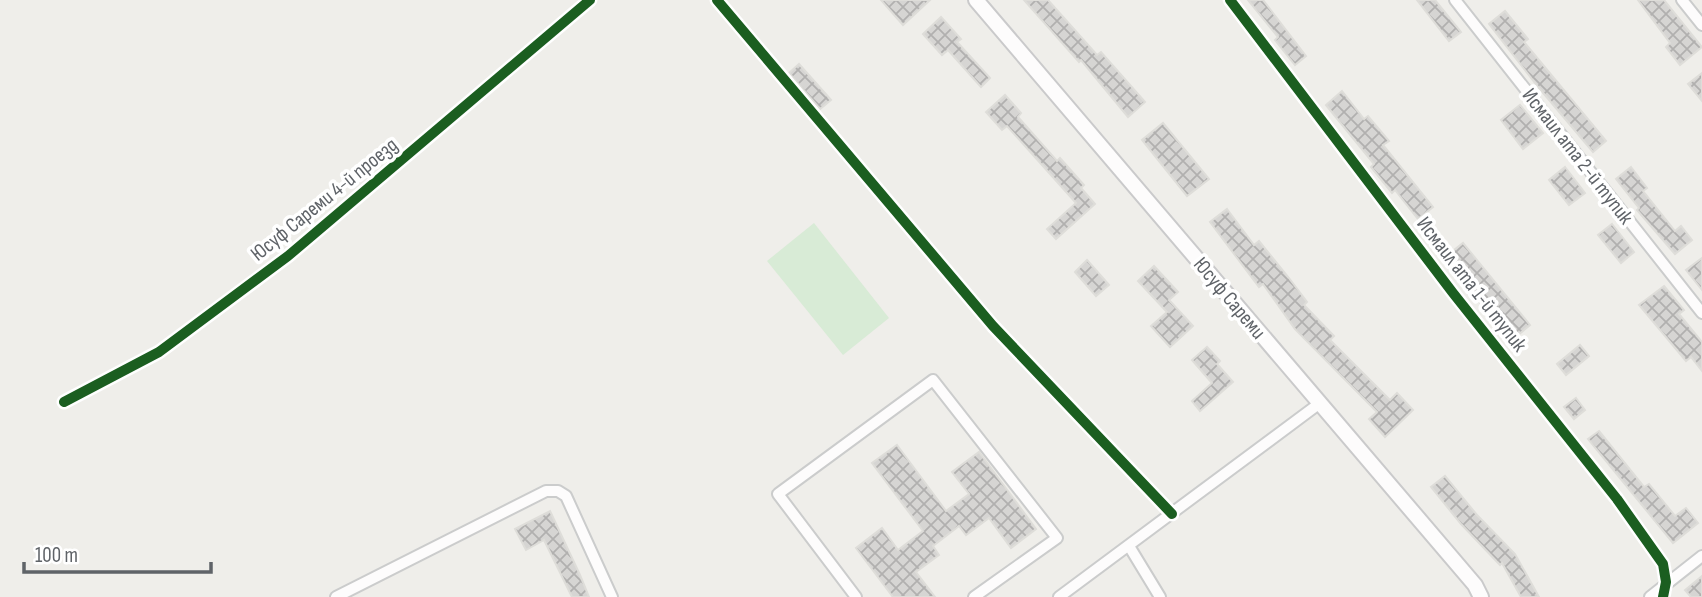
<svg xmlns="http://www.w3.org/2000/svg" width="1702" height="597" viewBox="0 0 1702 597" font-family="'Sofia Sans Condensed',sans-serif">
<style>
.green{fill:#d8ebd6}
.building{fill:url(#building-cross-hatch);stroke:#deddd9;stroke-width:2}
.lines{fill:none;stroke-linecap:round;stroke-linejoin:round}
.street-casing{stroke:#cbcccc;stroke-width:14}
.secondary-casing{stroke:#cacacb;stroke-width:18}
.street{stroke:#fdfcfc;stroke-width:10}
.secondary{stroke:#fdfcfc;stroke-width:14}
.cycleway-casing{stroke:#fff;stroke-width:15}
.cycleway{stroke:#1b5e20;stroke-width:10}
.labels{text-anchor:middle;stroke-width:7;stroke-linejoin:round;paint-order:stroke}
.street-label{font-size:21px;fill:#5f6368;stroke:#fff}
</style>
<defs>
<pattern id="building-cross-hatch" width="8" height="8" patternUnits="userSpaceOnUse" patternTransform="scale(1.75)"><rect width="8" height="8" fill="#d6d5d3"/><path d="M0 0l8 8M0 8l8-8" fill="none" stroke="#b1b0af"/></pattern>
</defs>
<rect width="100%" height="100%" fill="#efeeea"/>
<polygon class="green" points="814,223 889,318 843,355 767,261"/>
<g class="building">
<polygon points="881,0 930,0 903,25"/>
<polygon points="1024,0 1048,0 1097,55 1101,52 1145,102 1128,117 1081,60 1079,62"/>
<polygon points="1248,0 1263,0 1306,56 1295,65 1275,40 1278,37"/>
<polygon points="1417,0 1435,0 1461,32 1449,41"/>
<polygon points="1638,0 1664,0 1702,47 1680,65 1666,47 1670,43"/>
<polygon points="1505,11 1528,39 1524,42 1606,141 1593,152 1539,88 1489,24"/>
<polygon points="941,17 961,39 957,42 990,78 981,87 948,50 942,55 923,34"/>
<polygon points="799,64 831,100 820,109 789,73"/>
<polygon points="1702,73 1702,101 1688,84"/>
<polygon points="1342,91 1364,119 1368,116 1389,141 1383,145 1433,207 1418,219 1395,190 1392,193 1371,167 1374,164 1326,105"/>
<polygon points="1005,95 1021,113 1018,117 1057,161 1060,158 1084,185 1081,188 1095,204 1056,239 1047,229 1076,203 1007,126 1002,130 986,112"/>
<polygon points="1520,105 1543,133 1523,149 1501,120"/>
<polygon points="1163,123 1209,179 1187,196 1142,140"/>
<polygon points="1565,167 1585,193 1569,205 1549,180"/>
<polygon points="1631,167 1647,188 1643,191 1675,231 1681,226 1692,240 1675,254 1637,210 1639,208 1616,179"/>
<polygon points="1227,209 1254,245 1259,241 1289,278 1307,302 1304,305 1334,336 1330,340 1390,400 1397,393 1413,410 1385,437 1369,419 1377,412 1295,329 1263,284 1259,287 1210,222"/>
<polygon points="1612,224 1634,252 1621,263 1598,235"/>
<polygon points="1463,243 1530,325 1512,340 1465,285 1470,281 1449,254"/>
<polygon points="1702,258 1702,290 1686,270"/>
<polygon points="1087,260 1109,285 1096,296 1075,272"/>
<polygon points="1154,266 1178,292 1169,300 1193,326 1170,347 1151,326 1167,312 1138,281"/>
<polygon points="1664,286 1684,310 1679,314 1702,342 1702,371 1691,357 1686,361 1639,305"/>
<polygon points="1580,345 1589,356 1566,375 1557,364"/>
<polygon points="1207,347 1220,361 1217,364 1233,382 1200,411 1192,401 1212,383 1192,360"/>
<polygon points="1576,398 1585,410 1574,419 1564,407"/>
<polygon points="1599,431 1644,487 1649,484 1675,516 1686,508 1698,523 1673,543 1588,439"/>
<polygon points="897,445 946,511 969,494 952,472 979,452 1036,529 1011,548 989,518 966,535 959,526 933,546 939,555 916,572 935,597 893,597 856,548 882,528 898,550 923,531 872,463"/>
<polygon points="1445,476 1477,515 1515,554 1539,597 1521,597 1502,563 1500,565 1461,524 1431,487"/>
<polygon points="550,511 580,575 589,597 572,597 544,540 526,550 515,529"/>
<polygon points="1702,576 1702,597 1691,597 1685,590"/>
</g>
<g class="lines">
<g class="street-casing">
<g id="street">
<polyline points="717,0 993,326 1172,514"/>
<polyline points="1230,0 1453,293 1617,499 1663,564 1666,582 1663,597"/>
<polyline points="1455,0 1702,313"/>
<polyline points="1682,0 1702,25"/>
<polyline points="64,402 159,352 288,256 590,0"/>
<polyline points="1129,546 1160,597"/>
<polyline points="336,597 546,491 558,491 566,496 612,597"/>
<polyline points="856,597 778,494 933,380 1057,538 974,597"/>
<polyline points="1059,597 1320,403"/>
<polyline points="1650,597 1702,556"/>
</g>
</g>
<g class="secondary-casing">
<polyline id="secondary" points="976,0 1475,585 1481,597"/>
</g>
<use href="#street" class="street"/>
<use href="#secondary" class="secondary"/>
<g class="cycleway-casing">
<g id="cycleway">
<polyline points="717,0 993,326 1172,514"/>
<polyline points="1230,0 1453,293 1617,499 1663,564 1666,582 1663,597"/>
<polyline points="64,402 159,352 288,256 590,0"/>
</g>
</g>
<use href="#cycleway" class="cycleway"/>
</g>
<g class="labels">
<g class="street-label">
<text transform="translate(1578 156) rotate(52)" y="7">Исмаил ата 2-й тупик</text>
<text transform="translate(324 199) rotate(-39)" y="7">Юсуф Сареми 4-й проезд</text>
<text transform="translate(1472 284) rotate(52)" y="7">Исмаил ата 1-й тупик</text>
<text transform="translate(1230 298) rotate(50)" y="7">Юсуф Сареми</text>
</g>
</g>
<path d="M24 562v10h187v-10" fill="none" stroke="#5f6368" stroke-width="3.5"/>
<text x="35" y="562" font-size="21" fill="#5f6368" stroke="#ffffff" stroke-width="5" paint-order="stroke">100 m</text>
</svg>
